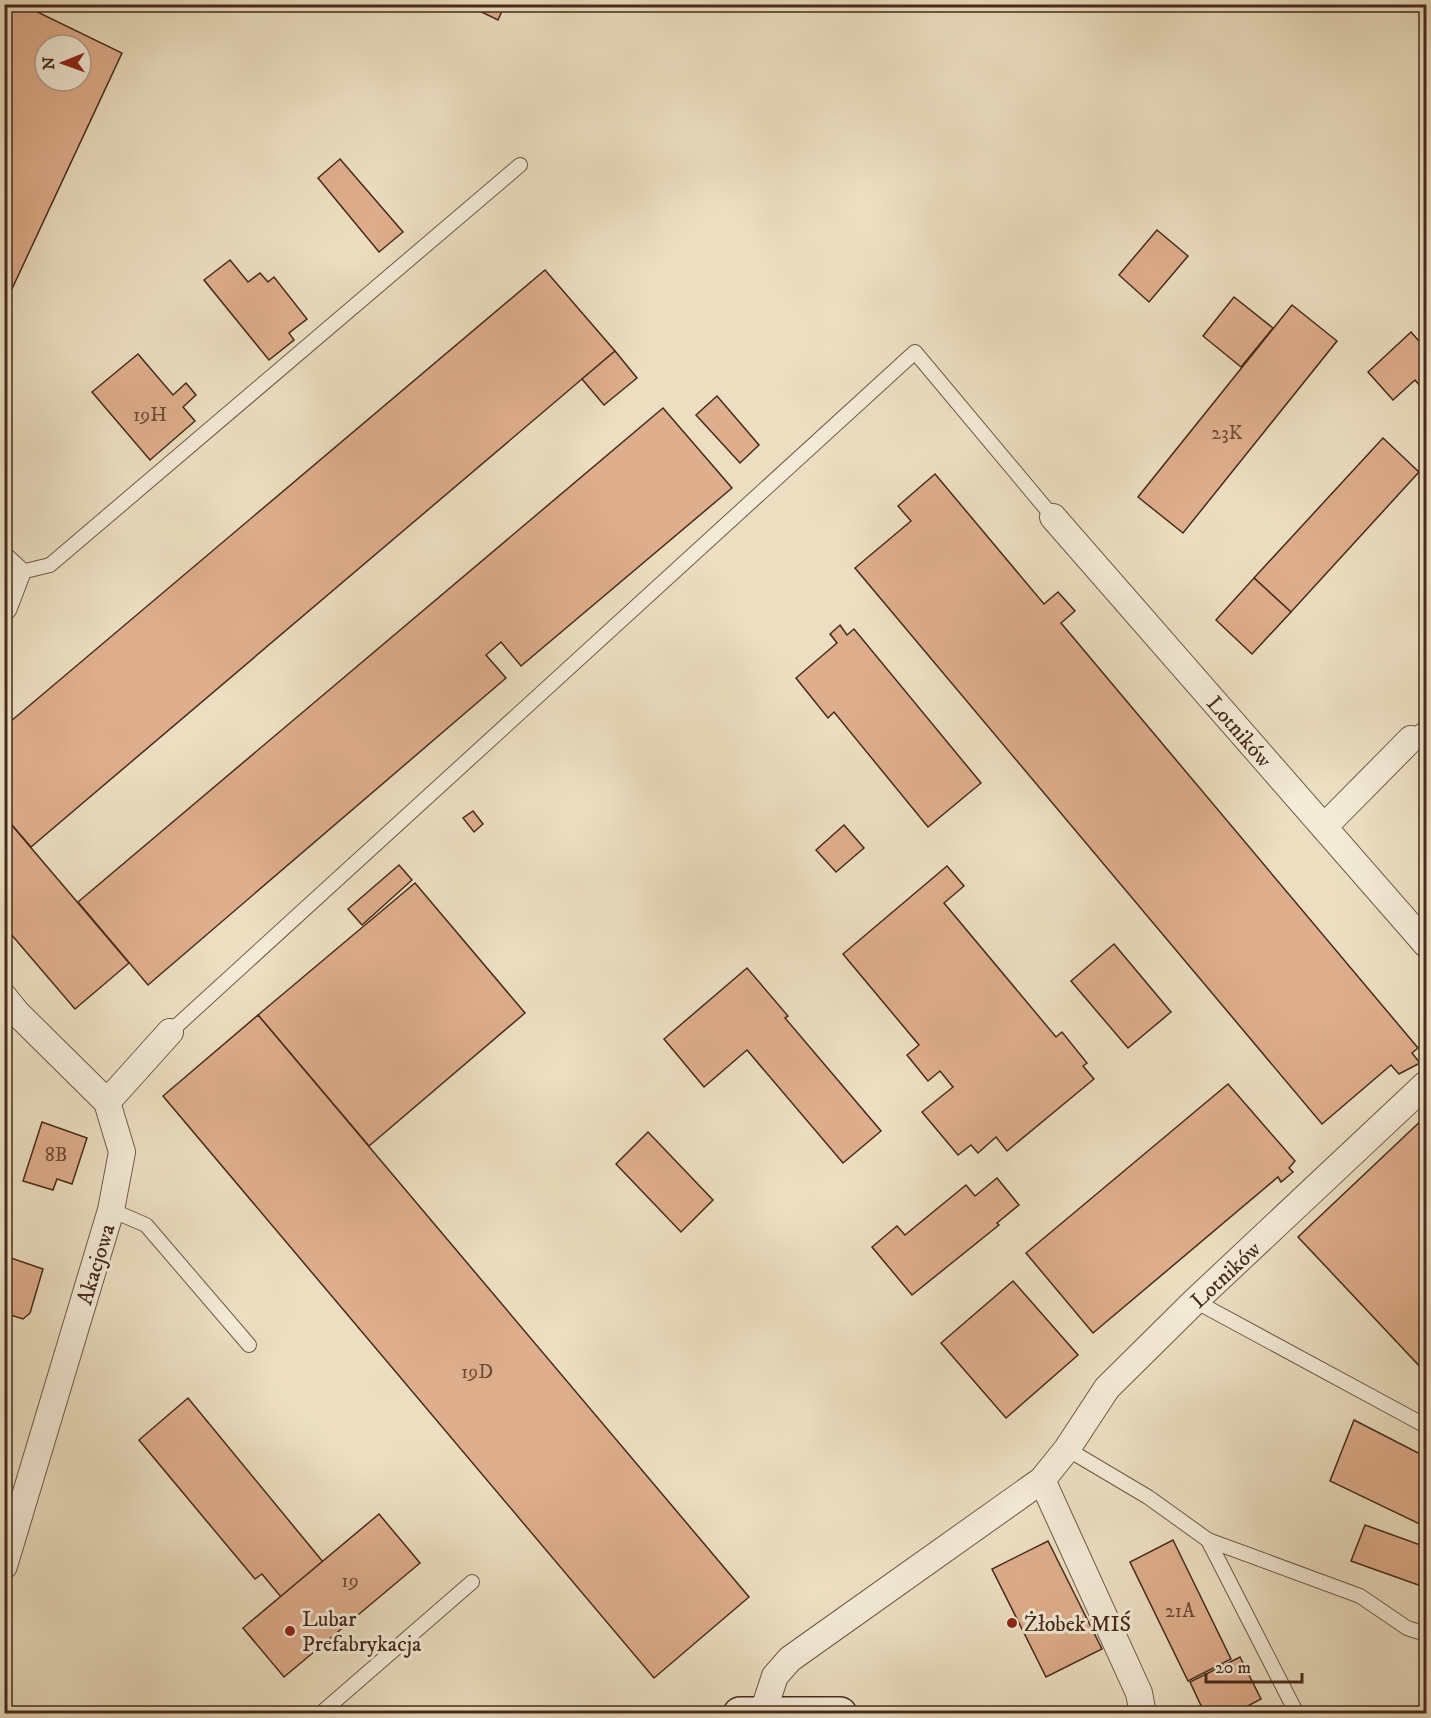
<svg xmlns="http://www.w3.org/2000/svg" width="1431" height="1718" viewBox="0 0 1431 1718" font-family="'IM FELL DW Pica',serif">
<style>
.building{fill:#dfae8c;stroke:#462b1d;stroke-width:1.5;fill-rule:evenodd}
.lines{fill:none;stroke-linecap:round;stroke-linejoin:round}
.lane-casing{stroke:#705846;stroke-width:16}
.street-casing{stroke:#705846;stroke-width:28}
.secondary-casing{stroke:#462b1d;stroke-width:36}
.lane{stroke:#f3ead7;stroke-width:14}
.street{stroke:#f3ead7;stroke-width:26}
.secondary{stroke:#f3ead7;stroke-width:33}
.poi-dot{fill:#8f2418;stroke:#f3ead7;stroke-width:2}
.labels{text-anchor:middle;stroke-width:6;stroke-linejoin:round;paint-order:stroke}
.number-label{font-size:20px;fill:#6c4c39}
.street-label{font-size:22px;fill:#462b1d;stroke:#f3ead7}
.poi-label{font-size:22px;fill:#462b1d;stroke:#f3ead7;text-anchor:start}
</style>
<rect width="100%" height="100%" fill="#ecdfc1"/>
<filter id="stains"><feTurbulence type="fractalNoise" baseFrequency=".00333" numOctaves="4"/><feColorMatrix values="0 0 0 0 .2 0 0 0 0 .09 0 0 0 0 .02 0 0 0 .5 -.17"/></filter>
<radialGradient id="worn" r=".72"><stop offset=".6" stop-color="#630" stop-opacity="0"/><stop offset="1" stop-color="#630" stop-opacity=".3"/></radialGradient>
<g class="building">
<path d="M 4,4 L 21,4 L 122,53 L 4,306 ZM 45,45 L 81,45 L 81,81 L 45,81 Z"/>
<polygon points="465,4 505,4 498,20"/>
<polygon points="340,159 403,232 379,252 318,178"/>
<polygon points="1157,230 1188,256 1149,302 1119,275"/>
<polygon points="230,260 248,282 260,273 268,282 274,277 307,319 289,333 294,340 269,360 204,280"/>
<polygon points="545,270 615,351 31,847 4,816 4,727"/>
<polygon points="1234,297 1273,328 1241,367 1203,336"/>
<polygon points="1292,305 1337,341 1183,533 1138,497"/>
<polygon points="1411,332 1426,349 1426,393 1415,380 1393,400 1368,372"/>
<polygon points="615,351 637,378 604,405 582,379"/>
<polygon points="138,354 173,395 186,383 196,395 183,407 195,421 150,460 92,392"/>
<polygon points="717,396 759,445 740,463 696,415"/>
<polygon points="663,408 732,488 521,666 501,642 486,655 506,678 148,985 78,902"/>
<polygon points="1383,438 1419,472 1291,612 1254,578"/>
<polygon points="935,474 1044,604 1058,592 1075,611 1061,623 1418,1048 1412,1053 1420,1063 1399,1074 1391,1065 1322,1124 855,568 911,521 898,506"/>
<polygon points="1254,578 1291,612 1252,654 1216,620"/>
<polygon points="840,625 847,635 854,629 981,783 928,827 834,712 828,718 796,678 837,643 830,634"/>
<polygon points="473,811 483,824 474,832 463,818"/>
<polygon points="4,816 129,963 75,1009 4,926"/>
<polygon points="844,825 864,848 836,872 816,850"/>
<polygon points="399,865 412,880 362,925 348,909"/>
<polygon points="947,866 964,886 944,903 1056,1037 1062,1032 1087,1063 1083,1066 1094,1079 1007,1151 996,1137 978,1153 971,1145 958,1155 922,1112 953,1087 940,1071 928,1081 907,1055 919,1045 843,954"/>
<polygon points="415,883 525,1013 369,1146 258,1015"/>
<polygon points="1114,944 1171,1012 1128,1048 1071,981"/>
<polygon points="747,968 788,1016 785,1018 881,1131 843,1163 747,1050 704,1087 664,1039"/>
<polygon points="258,1015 749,1597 654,1678 163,1096"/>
<polygon points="1228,1084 1295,1161 1289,1168 1293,1172 1281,1182 1278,1177 1093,1333 1026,1253"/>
<polygon points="1426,1116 1426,1373 1298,1237"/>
<polygon points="42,1122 87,1138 72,1184 57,1179 53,1190 23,1181"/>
<polygon points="648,1132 713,1200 681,1232 616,1164"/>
<polygon points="997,1178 1019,1205 997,1223 999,1225 912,1295 872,1247 897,1226 905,1235 966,1185 975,1196"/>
<polygon points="8,1257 43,1269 30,1313 23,1319 4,1313 4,1264"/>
<polygon points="1013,1281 1078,1355 1006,1418 941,1343"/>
<polygon points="188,1398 323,1562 281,1597 262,1574 255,1579 139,1440"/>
<polygon points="1354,1420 1426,1457 1426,1527 1330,1481"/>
<polygon points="379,1514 420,1563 284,1677 243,1628"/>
<polygon points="1365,1525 1426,1547 1426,1580 1424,1587 1351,1561"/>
<polygon points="1173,1540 1231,1659 1188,1681 1130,1562"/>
<polygon points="1048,1541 1102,1649 1046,1677 992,1569"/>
<polygon points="1240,1657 1261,1699 1233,1714 1205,1714 1190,1682"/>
</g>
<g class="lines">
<g class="lane-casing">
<g id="lane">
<polyline points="17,573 50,565 520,165"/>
<polyline points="1411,739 1426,727"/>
<polyline points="170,1032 915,352 1053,517"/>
<polyline points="111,1210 146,1225 249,1345"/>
<polyline points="1195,1301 1426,1426"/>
<polyline points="1067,1449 1148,1497 1208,1540 1360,1596 1407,1628 1426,1634"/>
<polyline points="1208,1540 1297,1714"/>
<polyline points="320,1714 472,1582"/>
</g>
</g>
<g class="street-casing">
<g id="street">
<polyline points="1053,517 1426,944"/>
<polyline points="4,561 17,573 4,607"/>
<polyline points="1324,827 1411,739"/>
<polyline points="4,997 17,1013 107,1102 122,1152 111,1210 4,1566"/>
<polyline points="107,1102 170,1032"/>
<polyline points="1042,1480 1139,1693 1143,1714"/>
<polyline points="763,1712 775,1676 790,1659 1042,1480 1067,1449 1107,1388 1195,1301 1426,1084"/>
</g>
</g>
<g class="secondary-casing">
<polyline id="secondary" points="740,1714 840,1714"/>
</g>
<use href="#lane" class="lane"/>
<use href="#street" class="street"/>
<use href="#secondary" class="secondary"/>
</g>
<g class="poi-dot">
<circle cx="1012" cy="1623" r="6"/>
<circle cx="290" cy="1631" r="6"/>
</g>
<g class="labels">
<g class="number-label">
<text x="150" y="421">19H</text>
<text x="1227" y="439">23K</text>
<text x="56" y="1161">8B</text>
<text x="477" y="1378">19D</text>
<text x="350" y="1587">19</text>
<text x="1180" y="1617">21A</text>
</g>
<g class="street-label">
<text transform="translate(1240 731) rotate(49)" y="8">Lotników</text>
<text transform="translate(95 1264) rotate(-73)" y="8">Akacjowa</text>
<text transform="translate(1225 1274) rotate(-43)" y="8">Lotników</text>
</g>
<g class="poi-label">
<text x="302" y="1626">Lubar<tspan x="302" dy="25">Prefabrykacja</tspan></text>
<text x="1024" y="1631">Żłobek MIŚ</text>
</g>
</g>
<rect width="1431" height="1718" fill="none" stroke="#ecdfc1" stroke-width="24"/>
<rect x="6" y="6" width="1419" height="1706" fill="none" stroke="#462b1d" stroke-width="3"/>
<rect x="12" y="12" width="1407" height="1694" fill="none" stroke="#462b1d" stroke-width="1.5"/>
<g transform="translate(63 63) rotate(269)"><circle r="28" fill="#f3ead7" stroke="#ae9e8d" stroke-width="1.5"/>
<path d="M0-4.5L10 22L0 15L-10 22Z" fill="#8f2418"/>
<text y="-9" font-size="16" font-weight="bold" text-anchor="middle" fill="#462b1d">N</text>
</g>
<path d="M1206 1673v9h96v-9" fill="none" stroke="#462b1d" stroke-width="3"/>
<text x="1215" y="1673" font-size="18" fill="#462b1d" stroke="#f3ead7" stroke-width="4.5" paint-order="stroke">20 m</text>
<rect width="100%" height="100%" filter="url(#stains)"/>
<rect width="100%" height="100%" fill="url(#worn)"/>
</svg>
